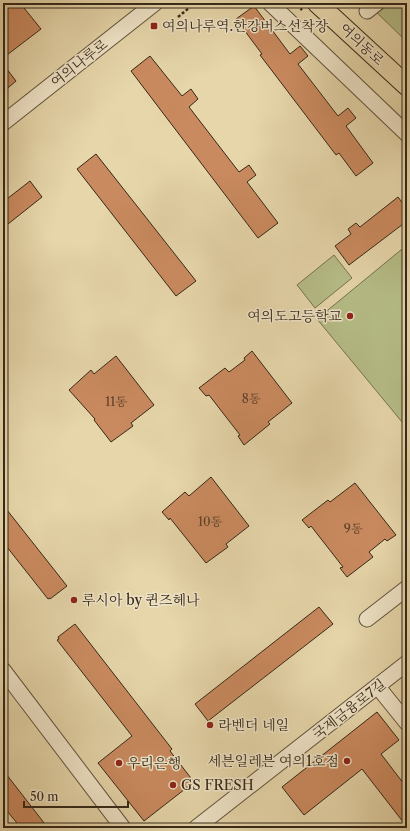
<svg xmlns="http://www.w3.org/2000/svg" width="410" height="831" viewBox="0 0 410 831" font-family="'Libre Caslon Text','Noto Serif KR',serif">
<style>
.green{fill:#b6bd87;stroke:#767250}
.building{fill:#ca8a5f;stroke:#352818}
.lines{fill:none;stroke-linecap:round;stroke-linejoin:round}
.minor-casing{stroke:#61543c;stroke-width:17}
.major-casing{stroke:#352818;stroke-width:21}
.path{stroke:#352818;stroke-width:2.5;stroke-dasharray:3 2;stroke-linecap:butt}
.minor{stroke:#efe4c8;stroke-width:15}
.major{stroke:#e6d6aa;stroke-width:19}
.poi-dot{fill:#8f2418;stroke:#efe4c8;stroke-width:1.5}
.labels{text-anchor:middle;stroke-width:3;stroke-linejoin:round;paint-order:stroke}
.number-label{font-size:12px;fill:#5a402a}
.poi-label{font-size:14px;fill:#352818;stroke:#efe4c8;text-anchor:start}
.street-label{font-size:14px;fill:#352818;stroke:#efe4c8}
</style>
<rect width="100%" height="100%" fill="#e6d6aa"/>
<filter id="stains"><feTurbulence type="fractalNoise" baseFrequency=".005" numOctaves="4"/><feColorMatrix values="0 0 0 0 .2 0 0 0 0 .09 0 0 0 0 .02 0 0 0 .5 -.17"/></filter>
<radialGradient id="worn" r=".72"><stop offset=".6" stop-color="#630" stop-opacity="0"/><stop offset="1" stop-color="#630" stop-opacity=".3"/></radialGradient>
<g class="green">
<polygon points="367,3 407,3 407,42"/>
<polygon points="407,245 407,428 317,319"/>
<polygon points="334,255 352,278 315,308 297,285"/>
</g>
<g class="building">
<polygon points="3,3 20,3 41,29 3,58"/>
<polygon points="254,6 290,54 300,46 308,56 298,64 338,116 348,108 356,118 346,126 373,163 356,176 339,153 336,155 260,55 262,54 236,19"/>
<polygon points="150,56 182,96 191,89 198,99 189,107 239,172 249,165 256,175 247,182 278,223 258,238 131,71"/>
<polygon points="3,64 16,81 3,92"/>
<polygon points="96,154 196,281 176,296 77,169"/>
<polygon points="30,181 42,197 3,228 3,202"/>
<polygon points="398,197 407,209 407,221 349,265 335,246 351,234 348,229 356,223 360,227"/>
<polygon points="252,351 292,403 268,422 270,424 244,445 238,436 240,435 209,395 206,396 199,388 225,368 229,372 245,360 244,358"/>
<polygon points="116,356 154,405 131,423 133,426 111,442 94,420 95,419 69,390 91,370 94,374"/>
<polygon points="211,477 249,526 226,544 228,547 206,563 170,518 169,520 162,512 185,492 189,496"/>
<polygon points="355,483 396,535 387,541 385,539 369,552 373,557 347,577 340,568 343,567 311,526 309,528 302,520 328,500 330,502"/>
<polygon points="3,505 67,586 50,599 50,598 48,599 3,542"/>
<polygon points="319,607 333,624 208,721 195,704"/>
<polygon points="75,624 172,749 170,751 194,782 144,821 98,763 132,736 57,640 59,639 58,637"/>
<polygon points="377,712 399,740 381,754 407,788 407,827 362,769 304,815 282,787"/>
<polygon points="3,770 48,828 21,828 3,806"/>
</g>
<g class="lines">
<g class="minor-casing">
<g id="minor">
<polyline points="270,3 407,134"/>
<polyline points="367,11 377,3"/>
<polyline points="3,123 155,3"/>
<polyline points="367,619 407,588"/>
<polyline points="3,670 123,828"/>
<polyline points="378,687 407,723"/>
<polyline points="196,828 407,663"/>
</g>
</g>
<g class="major-casing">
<polyline id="major" points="317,3 407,86"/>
</g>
<g class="path">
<polyline points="292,5 297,5 302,10"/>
<polyline points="178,17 195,3"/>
</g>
<use href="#minor" class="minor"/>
<use href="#major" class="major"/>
</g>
<g class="poi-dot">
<rect x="150" y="22" width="8" height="8" rx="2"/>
<circle cx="350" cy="316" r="4"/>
<circle cx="74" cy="600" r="4"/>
<circle cx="210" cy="725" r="4"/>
<circle cx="347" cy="761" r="4"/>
<circle cx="119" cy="763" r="4"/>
<circle cx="173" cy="785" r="4"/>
</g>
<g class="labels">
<g class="number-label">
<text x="251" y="403">8동</text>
<text x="116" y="406">11동</text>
<text x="210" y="526">10동</text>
<text x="353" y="533">9동</text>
</g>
<g class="poi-label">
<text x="162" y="31">여의나루역.한강버스선착장</text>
<text x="342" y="321" text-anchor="end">여의도고등학교</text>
<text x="82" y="605">루시아 by 퀸즈헤나</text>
<text x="218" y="730">라벤더 네일</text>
<text x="339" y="766" text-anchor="end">세븐일레븐 여의1호점</text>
<text x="127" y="768">우리은행</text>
<text x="181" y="790">GS FRESH</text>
</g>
<g class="street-label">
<text transform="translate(362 44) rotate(43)" y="5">여의동로</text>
<text transform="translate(79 63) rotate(-38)" y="5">여의나루로</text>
<text transform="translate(349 709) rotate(-38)" y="5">국제금융로7길</text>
</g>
</g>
<rect width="410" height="831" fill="none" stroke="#e6d6aa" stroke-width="16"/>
<rect x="4" y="4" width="402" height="823" fill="none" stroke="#352818" stroke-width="2"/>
<rect x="8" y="8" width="394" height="815" fill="none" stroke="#352818"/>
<path d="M24 801v6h104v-6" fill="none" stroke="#352818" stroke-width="2"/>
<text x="30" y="801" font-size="12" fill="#352818" stroke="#efe4c8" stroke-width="3" paint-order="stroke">50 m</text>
<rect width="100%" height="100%" filter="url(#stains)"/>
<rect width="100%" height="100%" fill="url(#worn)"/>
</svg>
